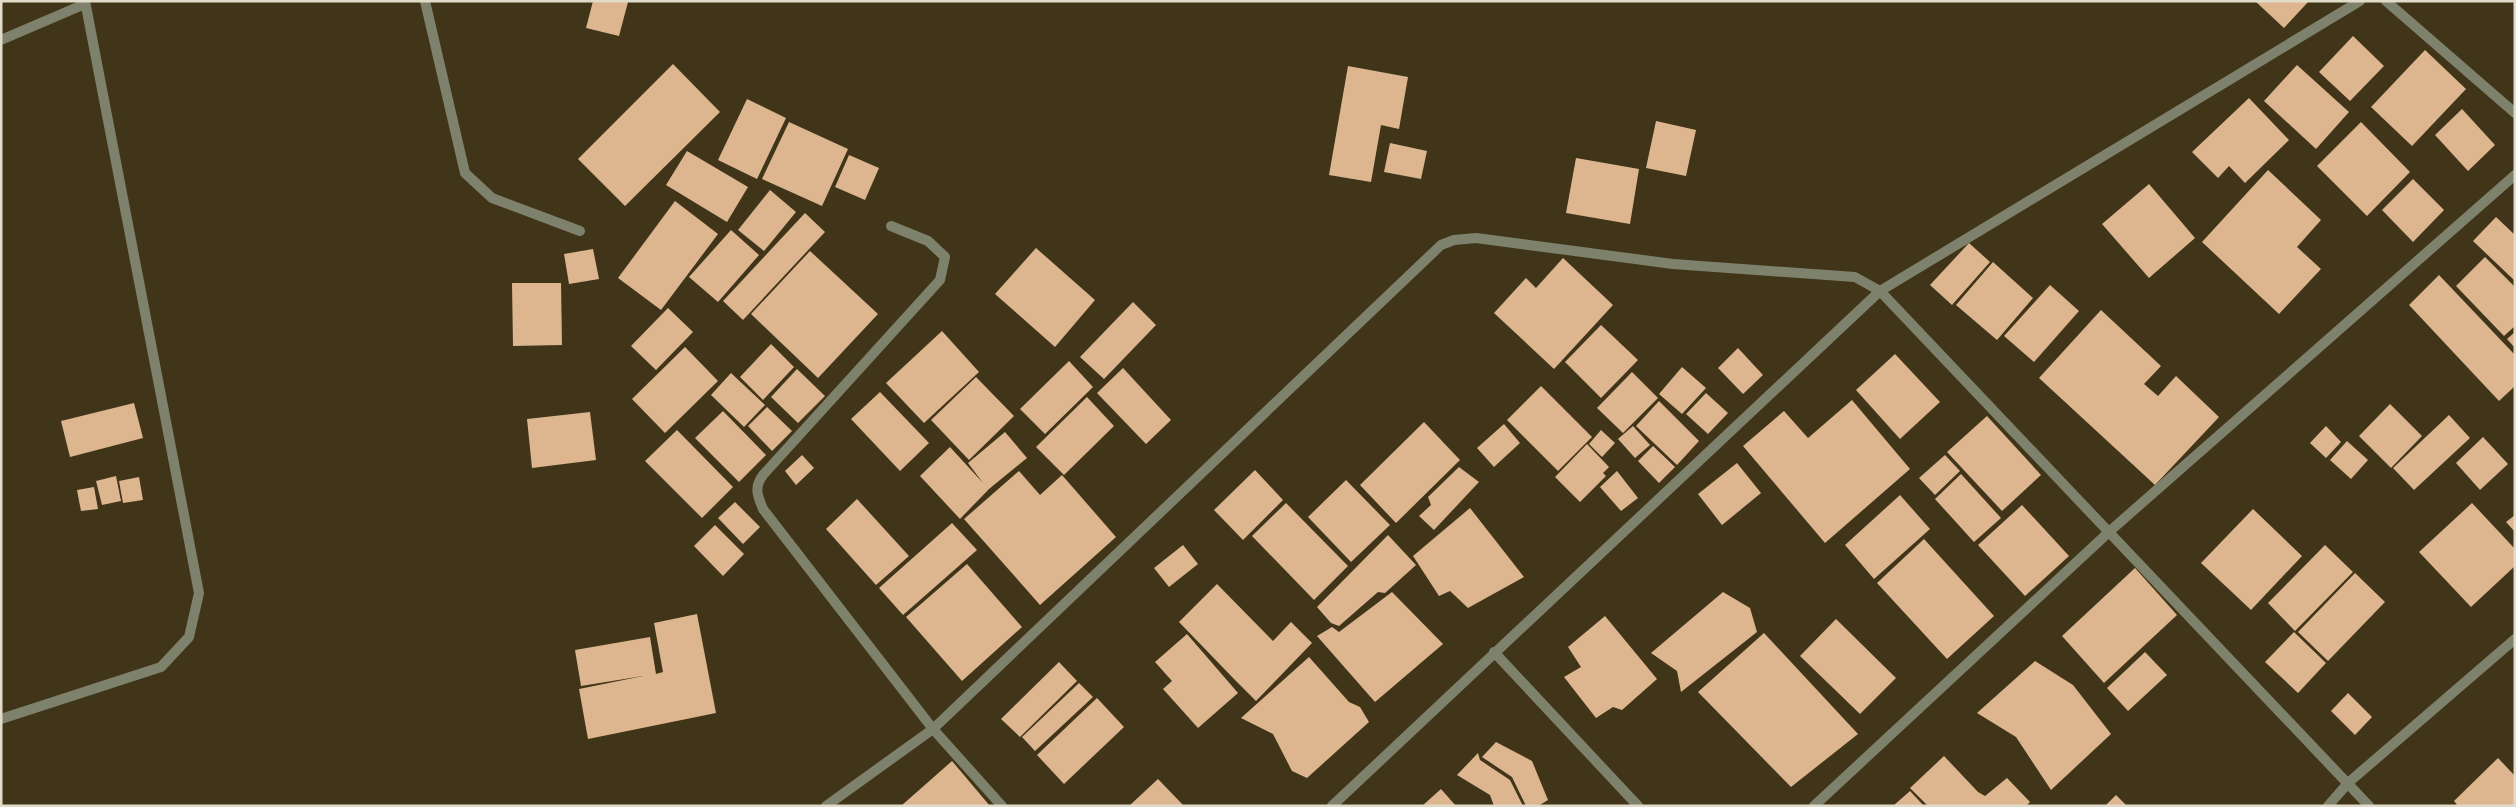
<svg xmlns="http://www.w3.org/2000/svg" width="2516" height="807" viewBox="0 0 2516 807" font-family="'Noto Sans',sans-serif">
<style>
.building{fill:#ddb690}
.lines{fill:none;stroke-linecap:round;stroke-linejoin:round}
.minor{stroke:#7e826d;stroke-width:10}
.tertiary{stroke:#7e826d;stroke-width:10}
</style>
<rect width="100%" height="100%" fill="#403518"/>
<g class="building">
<polygon points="593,1 628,2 619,36 586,28"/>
<polygon points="2255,1 2309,1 2284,28"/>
<polygon points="2353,36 2384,66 2350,101 2319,72"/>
<polygon points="2425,50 2466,89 2412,146 2371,107"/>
<polygon points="673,64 720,112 625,206 578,159"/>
<polygon points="2297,65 2349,112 2316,149 2264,101"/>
<polygon points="1348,66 1408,77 1399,129 1381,125 1371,182 1329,175"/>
<polygon points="2249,98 2289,140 2245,183 2229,166 2218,178 2192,152"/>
<polygon points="747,99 786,118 757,179 718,160"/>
<polygon points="2462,109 2495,145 2468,171 2435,135"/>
<polygon points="1656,121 1696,130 1686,176 1646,168"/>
<polygon points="789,122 848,149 822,206 762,179"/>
<polygon points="2361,122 2410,172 2367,216 2317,166"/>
<polygon points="1390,143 1427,151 1421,179 1384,172"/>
<polygon points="687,151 748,187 727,222 666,185"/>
<polygon points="849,155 879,168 865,200 835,187"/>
<polygon points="1576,158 1639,169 1630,224 1566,213"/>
<polygon points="2268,170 2321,220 2297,247 2321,269 2279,314 2202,242"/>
<polygon points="2413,179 2444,210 2413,242 2382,210"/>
<polygon points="2149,184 2195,238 2149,278 2102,224"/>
<polygon points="770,190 796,212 764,251 738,230"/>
<polygon points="675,201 718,234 661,310 618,278"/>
<polygon points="805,213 825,232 743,320 723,301"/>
<polygon points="2496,217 2515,235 2515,281 2473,241"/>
<polygon points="731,230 759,255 718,302 689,277"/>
<polygon points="1969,243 1990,262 1952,305 1930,285"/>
<polygon points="1036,248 1095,300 1055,347 995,294"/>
<polygon points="593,249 599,279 569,284 564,254"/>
<polygon points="810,251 878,314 818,378 751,314"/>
<polygon points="2485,257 2515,287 2515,326 2504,336 2456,286"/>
<polygon points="1563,258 1613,305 1554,369 1494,313 1526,278 1536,288"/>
<polygon points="1993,262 2033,298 1997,340 1956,305"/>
<polygon points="2439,275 2515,355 2515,386 2499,401 2409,305"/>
<polygon points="512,283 561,283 562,345 513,346"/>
<polygon points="2050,285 2079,311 2034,362 2004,336"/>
<polygon points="1133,302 1156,325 1104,379 1080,357"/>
<polygon points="668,308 693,332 656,370 631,346"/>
<polygon points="2101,310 2161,366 2144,384 2158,396 2176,376 2219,417 2155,485 2039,378"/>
<polygon points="1601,325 1638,360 1601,398 1565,362"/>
<polygon points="942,331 979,372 924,423 886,383"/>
<polygon points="2515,332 2515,348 2507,339"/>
<polygon points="771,344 794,367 763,400 740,377"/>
<polygon points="685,347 718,381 665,433 632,399"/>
<polygon points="1738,348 1763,375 1743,394 1718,368"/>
<polygon points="1895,354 1940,402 1900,439 1856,390"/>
<polygon points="1069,361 1093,387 1045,434 1020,409"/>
<polygon points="1682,367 1706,388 1682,414 1659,394"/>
<polygon points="1123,368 1171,420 1146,444 1097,393"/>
<polygon points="797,369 825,396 798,423 771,397"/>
<polygon points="1632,372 1658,398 1623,433 1597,408"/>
<polygon points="731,373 765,405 744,427 711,395"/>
<polygon points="976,377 1014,416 969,460 931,420"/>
<polygon points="1541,386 1592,437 1558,471 1507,420"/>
<polygon points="880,392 929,443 900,471 851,419"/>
<polygon points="1706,393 1728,413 1708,434 1686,414"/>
<polygon points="1087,397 1114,426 1064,475 1036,447"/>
<polygon points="1852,400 1910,469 1825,543 1743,446 1784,411 1808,438"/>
<polygon points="1659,401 1699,441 1677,465 1636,426"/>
<polygon points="134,403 143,438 70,457 61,421"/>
<polygon points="2390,404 2422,436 2391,468 2359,436"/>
<polygon points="767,407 792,431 772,451 748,426"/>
<polygon points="723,411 766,455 739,482 695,438"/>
<polygon points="590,412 596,460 532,468 527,419"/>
<polygon points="2449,415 2470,438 2414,490 2393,468"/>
<polygon points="1987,416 2041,475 2002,511 1947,452"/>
<polygon points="1424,422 1460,460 1396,523 1360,485"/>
<polygon points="1504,424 1520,443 1494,467 1477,448"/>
<polygon points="1633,426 1650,445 1635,458 1618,439"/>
<polygon points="2326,426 2341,442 2326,458 2310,443"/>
<polygon points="677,430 733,487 702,518 645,461"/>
<polygon points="1601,430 1615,443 1602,457 1589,444"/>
<polygon points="1005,432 1027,458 989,489 960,519 920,476 950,447 983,483 968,463"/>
<polygon points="2483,437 2508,464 2480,490 2456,463"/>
<polygon points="2347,441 2368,460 2351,479 2330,460"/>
<polygon points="1587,444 1609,467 1603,473 1606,476 1580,502 1555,477"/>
<polygon points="1653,446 1675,467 1659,483 1638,461"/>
<polygon points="802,455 814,468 796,485 785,471"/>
<polygon points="1945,455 1960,471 1935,495 1919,478"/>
<polygon points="1737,463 1761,493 1722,525 1698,494"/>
<polygon points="1459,467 1479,482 1434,530 1419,516 1431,505 1428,497"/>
<polygon points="1255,470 1283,500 1243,540 1214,510"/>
<polygon points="1019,471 1040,495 1062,475 1116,537 1040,605 964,519"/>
<polygon points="1617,471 1638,498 1621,511 1600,487"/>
<polygon points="1961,474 2001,518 1974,542 1935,499"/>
<polygon points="116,476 121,501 102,505 96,481"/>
<polygon points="139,477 143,500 123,503 119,481"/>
<polygon points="1346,480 1390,525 1351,562 1308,517"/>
<polygon points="94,487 98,509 81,511 77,490"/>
<polygon points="1900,495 1930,529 1874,579 1845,545"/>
<polygon points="857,499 909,556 876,585 826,529"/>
<polygon points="735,502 760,527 743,544 718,518"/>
<polygon points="1286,503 1348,566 1314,600 1252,536"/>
<polygon points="2472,503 2515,549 2515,566 2471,607 2419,552"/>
<polygon points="2022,505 2069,556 2025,596 1978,545"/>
<polygon points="1470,508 1524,577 1468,608 1450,591 1439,596 1413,556"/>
<polygon points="2253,509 2302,556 2251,610 2201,563"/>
<polygon points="2515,515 2515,532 2506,522"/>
<polygon points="952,523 977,550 903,615 879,588"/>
<polygon points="715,525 744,554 723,576 694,546"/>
<polygon points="1388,535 1416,565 1385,593 1378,592 1339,626 1331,623 1317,607"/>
<polygon points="1924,539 1994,616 1947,659 1877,583"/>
<polygon points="1183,545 1198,564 1169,587 1154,568"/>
<polygon points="2325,545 2353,572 2295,631 2268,603"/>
<polygon points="967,564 1022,627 962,681 906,617"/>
<polygon points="2135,568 2177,615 2104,683 2062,636"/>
<polygon points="2355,573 2385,602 2328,661 2298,632"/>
<polygon points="1217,584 1273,641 1291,622 1312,643 1256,701 1234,679 1250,664 1234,679 1179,622"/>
<polygon points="1392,592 1443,644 1375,702 1317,636 1332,627 1339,632"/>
<polygon points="1723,592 1750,608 1757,632 1681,692 1677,671 1651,653"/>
<polygon points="697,614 716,713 588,739 579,689 643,676 581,686 575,650 650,637 656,674 663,672 654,623"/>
<polygon points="1605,616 1657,679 1622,710 1613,707 1596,718 1564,677 1581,667 1568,647"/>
<polygon points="1836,619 1896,678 1860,714 1800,656"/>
<polygon points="2294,632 2326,663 2298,693 2265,662"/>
<polygon points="1764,633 1858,734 1791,787 1698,692"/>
<polygon points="1187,634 1238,693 1198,728 1163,689 1172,681 1155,662"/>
<polygon points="2145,652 2167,675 2128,711 2107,688"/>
<polygon points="1309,657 1349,702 1360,707 1369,722 1307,778 1292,771 1273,734 1241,718"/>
<polygon points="2035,661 2073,685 2111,734 2051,790 2016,737 1977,713"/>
<polygon points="1059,662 1077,681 1020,737 1001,719"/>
<polygon points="1079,683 1093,697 1035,751 1022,737"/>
<polygon points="2348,693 2372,717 2355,735 2331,711"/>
<polygon points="1097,698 1124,727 1064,784 1037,755"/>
<polygon points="1496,742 1532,761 1548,800 1538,806 1526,806 1512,777 1482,757"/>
<polygon points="1478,753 1480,760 1510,780 1523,806 1494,806 1490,795 1457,775"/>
<polygon points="1944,756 1978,792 1985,796 2007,778 2030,802 2026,806 1928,806 1910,788"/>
<polygon points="2498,758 2515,776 2515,806 2458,806 2454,801"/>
<polygon points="952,761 990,806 901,806"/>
<polygon points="1158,779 1184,806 1129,806"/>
<polygon points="1441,789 1456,806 1422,806"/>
<polygon points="1910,791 1924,806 1893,806"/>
<polygon points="2116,795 2127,806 2105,806"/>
</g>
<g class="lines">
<g class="minor">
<polyline points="425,1 465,173 492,198 580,231"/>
<polyline points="1,40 85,4"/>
<path d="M 891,226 L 928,241 L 945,257 L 940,280 L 763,475 C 754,487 757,495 763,509 L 933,729 L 1002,806"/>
<polyline points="1494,652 1638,806"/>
<polyline points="1,719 161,667 189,637 199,593 85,1"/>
<polyline points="826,806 933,729 1441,245 1454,240 1476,238 1673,264 1855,277 1880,291 2369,806"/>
<polyline points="1332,806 1880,291 2360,1"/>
<polyline points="1814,806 2110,531 2515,175"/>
<polyline points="2328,806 2348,783 2515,639"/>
</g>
<polyline class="tertiary" points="2386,1 2515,113"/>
</g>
<rect width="2516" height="807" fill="none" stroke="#e1dbca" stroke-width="5"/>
</svg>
